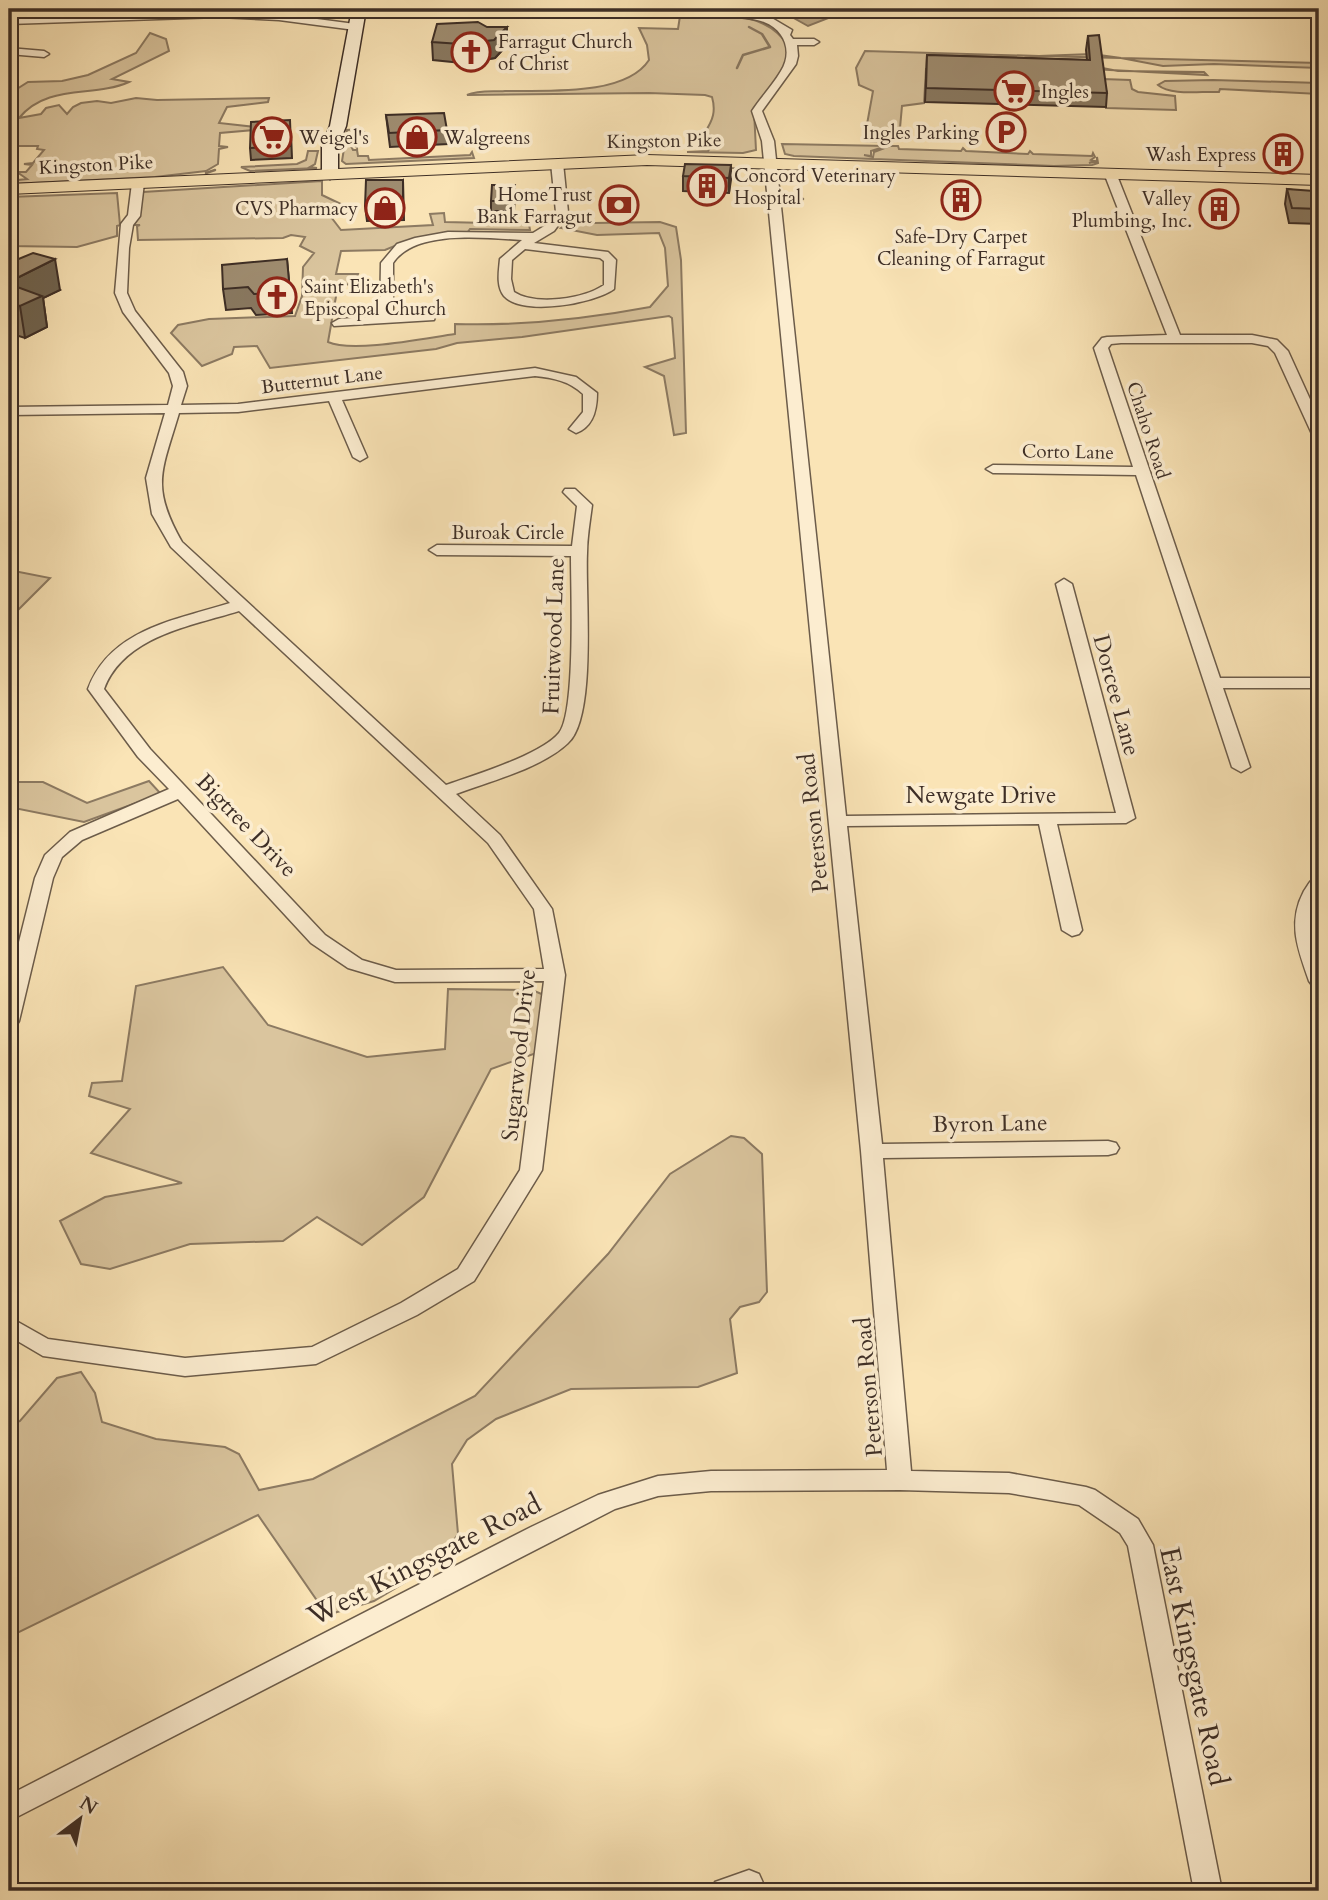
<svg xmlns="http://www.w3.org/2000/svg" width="1328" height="1900" viewBox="0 0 1328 1900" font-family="Cardo,serif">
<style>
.green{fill:#dac59e;stroke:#8c7a62;stroke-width:2}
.water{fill:#baa685;stroke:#88765f;stroke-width:2}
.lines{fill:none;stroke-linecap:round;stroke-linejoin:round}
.stream{stroke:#88765f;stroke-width:2.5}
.street-casing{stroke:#6c5c4a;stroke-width:3}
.secondary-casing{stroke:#3d2e26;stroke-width:3}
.primary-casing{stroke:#3d2e26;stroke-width:2}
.street{fill:#fcedd0;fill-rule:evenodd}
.secondary{fill:#fcedd0;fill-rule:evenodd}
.primary{fill:#fae4b6;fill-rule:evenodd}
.wall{fill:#897961;stroke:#3d2e26;stroke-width:2}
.shaded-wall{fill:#6f634f;stroke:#3d2e26;stroke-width:2}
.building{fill:#9f8d71;stroke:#3d2e26;stroke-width:2}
.labels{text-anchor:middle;stroke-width:7;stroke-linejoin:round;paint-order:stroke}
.far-poi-label{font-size:19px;fill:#3d2e26;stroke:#fcedd0;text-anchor:start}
.far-street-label{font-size:19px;fill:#3d2e26;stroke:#fcedd0}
.street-label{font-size:23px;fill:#3d2e26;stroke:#fcedd0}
.near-street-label{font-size:28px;fill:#3d2e26;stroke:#fcedd0}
</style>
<rect width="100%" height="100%" fill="#fae4b6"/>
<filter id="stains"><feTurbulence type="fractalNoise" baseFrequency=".00286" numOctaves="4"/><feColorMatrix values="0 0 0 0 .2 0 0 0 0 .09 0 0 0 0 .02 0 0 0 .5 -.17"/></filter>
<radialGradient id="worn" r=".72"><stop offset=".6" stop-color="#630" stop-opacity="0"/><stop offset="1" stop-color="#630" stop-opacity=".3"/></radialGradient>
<g class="green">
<path d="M 680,16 C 723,17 765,8 790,48 L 783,72 L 754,111 L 756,150 L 743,153 L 687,152 L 708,151 L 716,139 L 705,132 C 713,120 716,111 712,97 L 705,95 L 649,93 L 467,95 C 478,90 493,92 505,91 C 545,90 625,97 649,60 L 647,45 L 639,28 L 678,29 Z"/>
<path d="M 150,33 L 166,39 L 169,51 L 112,79 L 129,82 C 93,98 48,83 19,118 L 41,114 L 46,108 L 59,105 L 67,114 L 73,107 L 81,103 L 97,101 L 111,103 L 136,98 L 157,100 L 269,98 L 268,102 L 227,107 L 219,123 L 255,127 L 254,130 L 220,133 L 219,146 L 228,147 L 219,149 L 218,164 L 206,171 L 155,177 L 9,184 L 9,181 L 27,179 L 17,172 L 26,172 L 32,165 L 24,164 L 33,163 L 44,150 L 37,149 L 38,146 L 9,146 L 9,94 L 28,82 L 62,81 L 88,75 L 136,53 Z"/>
<polygon points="865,51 1039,56 1092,54 1121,58 1319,63 1319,68 1214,64 1163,66 1121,58 1039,56 994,62 1092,66 1118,71 1204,72 1207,75 1091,69 926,69 924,103 902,106 899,139 889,142 864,141 873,91 859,85 856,68"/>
<polygon points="1102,79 1130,80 1132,89 1138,92 1175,96 1176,110 1106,108"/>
<path d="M 1213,80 L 1319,83 L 1319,94 L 1220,89 L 1219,92 C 1201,91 1171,96 1158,85 L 1165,81 Z"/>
<polygon points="360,129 364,132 356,133 357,148 347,138 353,150 357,150 358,156 368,156 369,160 470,155 472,152 474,158 346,164 342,161 347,130"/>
<polygon points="782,144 887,146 871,151 871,156 864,155 873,157 874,152 890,146 898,146 899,149 961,151 963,148 966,151 1028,154 1030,151 1033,154 1092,156 1093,153 1095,157 1091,160 1094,161 1089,163 1097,161 1097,157 1098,163 1092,165 1054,166 794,156 785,154"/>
<polygon points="308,151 318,151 315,164 310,167 317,168 250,171 241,167 297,164 306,160"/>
<path d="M 322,181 L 322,195 L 345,206 L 346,214 L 331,217 L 341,230 L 433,225 L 430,214 L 444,213 L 445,222 L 529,224 L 530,230 L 470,229 L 467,233 L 402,243 L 385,250 L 341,251 L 336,274 L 358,274 L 355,284 L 338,285 L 328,342 C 353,353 426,338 455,334 L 455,324 C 521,326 586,319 650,307 L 668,286 L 665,248 L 659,233 L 597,235 L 561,228 L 572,220 L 594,223 L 660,222 L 676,227 L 681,260 L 686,433 L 674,435 L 664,376 L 645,367 L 675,358 L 672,318 L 669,316 L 522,337 L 457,343 L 436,349 L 270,368 L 257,346 L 234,347 L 232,354 L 202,366 L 171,333 L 178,325 L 209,319 L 295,316 L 302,296 L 303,267 L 314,253 L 300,246 L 305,237 L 291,235 L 283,238 L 138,240 L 137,226 L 140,225 L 133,225 L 139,216 L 143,192 Z"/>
<polygon points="117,193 120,225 117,226 117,236 77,247 9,246 9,197"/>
<polygon points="14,571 50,578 15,613 9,641 9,573"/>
<polygon points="149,781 161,794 84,822 9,807 9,782 43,782 87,803"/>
<polygon points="223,967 268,1025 367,1057 445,1049 448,989 532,990 544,995 542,1051 491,1069 424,1197 362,1245 317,1217 283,1241 190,1244 110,1269 81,1264 60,1221 105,1197 182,1183 91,1153 130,1109 89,1096 92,1083 122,1081 136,986"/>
<polygon points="731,1136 744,1138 762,1154 767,1292 759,1302 740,1307 730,1319 737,1373 698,1387 571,1389 496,1419 467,1440 452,1464 458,1534 439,1562 374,1601 327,1615 258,1515 9,1637 9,1426 20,1421 57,1378 81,1372 95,1393 102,1422 156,1439 225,1447 239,1454 259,1490 313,1479 475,1396 608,1254 670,1174"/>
</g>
<polygon class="water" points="786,9 831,9 833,12 831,17 808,26 783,12"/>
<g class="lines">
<g class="stream">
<polyline points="737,68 743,55 770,47 762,34 749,27"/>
<polyline points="206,173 215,170"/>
<polyline points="795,175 800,178 798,197 803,199"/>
</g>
<g class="street-casing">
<g id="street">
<path d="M 500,9 L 731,10 L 770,17 L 792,30 L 790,35 L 793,39 L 814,39 L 819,42 L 814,45 L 797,45 L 798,56 L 796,64 L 762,111 L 774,141 L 846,816 L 1116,813 L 1056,584 L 1064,579 L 1072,584 L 1135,818 L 1126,823 L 1057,824 L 1082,930 L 1079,934 L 1072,936 L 1062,930 L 1039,824 L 847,826 L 882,1144 L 1108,1141 L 1116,1143 L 1119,1148 L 1116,1153 L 1108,1155 L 883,1158 L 911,1471 L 1009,1473 L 1086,1487 L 1095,1490 L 1138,1519 L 1153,1545 L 1222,1891 L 1194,1891 L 1128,1546 L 1120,1533 L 1079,1505 L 1009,1493 L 900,1490 L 711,1491 L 658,1496 L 615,1509 L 9,1821 L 9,1795 L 531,1527 L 598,1495 L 658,1476 L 711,1471 L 887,1470 L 861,1151 L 762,141 L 752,111 C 761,97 773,85 781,71 C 793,52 785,30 764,22 C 754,18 741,18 731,16 L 524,16 Z"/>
<polygon points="219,11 279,14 355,24 360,27 355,30 279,20 219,17 9,24 9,18"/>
<polygon points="9,48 44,51 49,54 44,57 9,54"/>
<path d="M 557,160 L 563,163 L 568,212 L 554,231 L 534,243 L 608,252 L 616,260 L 614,289 C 595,303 523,317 504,296 C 496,286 499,271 500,259 L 522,240 C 486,238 415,229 393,263 L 393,316 L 429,313 L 435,317 L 434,320 L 334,326 L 332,323 L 339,319 L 380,316 L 381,263 L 397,244 L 415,238 L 448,232 L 533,233 L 546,225 L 556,212 L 551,163 ZM 525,249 L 600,258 L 604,261 L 604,285 C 584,299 535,306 514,292 L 511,279 L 512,260 Z"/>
<polygon points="1110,170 1116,173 1180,335 1252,335 1277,340 1288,351 1319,419 1319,438 1312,434 1275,353 1268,346 1252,343 1121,343 1111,344 1108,348 1220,678 1319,678 1319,688 1223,688 1250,767 1241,772 1232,767 1136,475 993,473 986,469 993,465 1133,467 1094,348 1102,338 1107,337 1167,335 1104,173"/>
<path d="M 138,180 L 144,183 L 140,216 L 133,225 L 129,248 L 127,293 L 135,311 L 183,372 L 187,386 L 181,405 L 238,404 L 535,368 L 576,377 L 597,393 C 597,410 593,427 576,433 L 569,429 L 583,412 L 583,394 C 569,381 554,378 535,376 L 342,400 L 367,457 L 360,461 L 353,457 L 329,401 L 238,412 L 179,413 C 162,471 150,486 182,542 L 446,785 C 474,775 541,755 559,733 C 576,712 571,589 571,556 L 437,555 L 429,550 L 437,545 L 572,546 L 577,506 L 563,492 L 565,489 L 575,489 L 592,505 C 590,521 587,537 587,553 C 585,594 597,717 568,743 C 542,768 490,781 456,794 L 500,835 L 552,909 L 565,975 L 542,1170 L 474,1281 L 417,1315 L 316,1364 L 185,1376 L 43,1356 L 9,1336 L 9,1317 L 48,1339 L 185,1358 L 312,1347 L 401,1303 L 458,1269 L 520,1170 L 544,981 L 395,982 L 348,968 L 311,943 L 178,799 L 82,840 L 62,857 L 53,878 L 19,1021 L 16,1026 L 9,1027 L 9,982 L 35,878 L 45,855 L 70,832 L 169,789 L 138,757 L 88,689 C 110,629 176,620 230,603 L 171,547 L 152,514 L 146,478 L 165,413 L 9,415 L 9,407 L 168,405 L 173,386 L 169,373 L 123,312 L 115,293 L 121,224 L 128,215 L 132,183 ZM 239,611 L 488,843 L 534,909 L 544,969 L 396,970 L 362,960 L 325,935 L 150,749 L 104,689 C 124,636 191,626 239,611 Z"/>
<path d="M 1319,876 L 1319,899 L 1313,921 L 1319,954 L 1319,987 L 1312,985 L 1309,981 C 1298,949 1287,923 1304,891 C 1309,884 1310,879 1319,876 Z"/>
<polygon points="749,1870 759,1874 763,1883 760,1891 711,1891 715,1882"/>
</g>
</g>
<g class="secondary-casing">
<polygon id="secondary" points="352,9 366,9 346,126 338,146 338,174 330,179 322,174 322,146 330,126"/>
</g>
<g class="primary-casing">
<polygon id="primary" points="647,155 1319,175 1319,185 647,165 9,194 9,184"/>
</g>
<use href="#street" class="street"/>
<use href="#secondary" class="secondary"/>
<use href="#primary" class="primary"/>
</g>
<g class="wall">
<polygon points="487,27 507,27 507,45 495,58 462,63 433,60 432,42"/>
<polygon points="1088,36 1107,93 1106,107 925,102 927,55 1087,60 1086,50"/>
<polygon points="386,115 447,130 448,144 390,147"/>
<polygon points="291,133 292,158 251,160 250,148"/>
<polygon points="731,165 729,193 683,191 683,176"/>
<polygon points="403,180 404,220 367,221 365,206"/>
<polygon points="1287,189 1319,194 1319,224 1289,223 1285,204"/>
<polygon points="515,195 514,211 491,211 491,201"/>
<polygon points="287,259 292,313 256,315 251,308 226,310 223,289"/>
<polygon points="9,263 60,290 43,298 47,327 25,338 9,333"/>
</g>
<g class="shaded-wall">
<polygon points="507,27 507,45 495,58 462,63 461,44"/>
<polygon points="731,165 731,180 729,193 729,178"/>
<polygon points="55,259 60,290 43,298 47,327 25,338 20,306 9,298 9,282"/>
</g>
<g class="building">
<polygon points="478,22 487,27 507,27 494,40 461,44 432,42 437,24"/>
<polygon points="1099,35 1107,93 926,88 927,55 1090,60 1088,36"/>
<polygon points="444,113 447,130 389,133 386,115"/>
<polygon points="290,120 291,146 250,148 251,122"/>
<polygon points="685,164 731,165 729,178 683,176"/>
<polygon points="366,180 403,180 403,204 365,206"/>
<polygon points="492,185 515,185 514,201 491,201"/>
<polygon points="1287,189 1314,191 1315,194 1319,194 1319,209 1292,208"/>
<polygon points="33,253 55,259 9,282 9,263"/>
<polygon points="287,259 290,292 254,294 248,287 223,289 222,265"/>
<polygon points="9,284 42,296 20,306 9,303"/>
</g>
<defs>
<g id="church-ring" transform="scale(2.0125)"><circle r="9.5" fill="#fcedd0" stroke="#8f2418" stroke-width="1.5"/><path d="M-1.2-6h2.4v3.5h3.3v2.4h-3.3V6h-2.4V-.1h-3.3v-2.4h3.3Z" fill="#8f2418"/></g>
<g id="supermarket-ring" transform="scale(2.0125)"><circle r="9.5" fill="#fcedd0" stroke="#8f2418" stroke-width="1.5"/><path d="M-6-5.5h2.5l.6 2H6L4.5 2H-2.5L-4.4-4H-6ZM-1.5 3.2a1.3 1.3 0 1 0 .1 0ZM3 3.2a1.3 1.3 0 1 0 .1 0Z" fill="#8f2418"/></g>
<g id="parking-ring" transform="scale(2.0125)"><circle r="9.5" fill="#fcedd0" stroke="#8f2418" stroke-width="1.5"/><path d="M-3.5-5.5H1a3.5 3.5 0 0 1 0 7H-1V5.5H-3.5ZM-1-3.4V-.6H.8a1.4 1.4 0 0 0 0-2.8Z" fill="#8f2418"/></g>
<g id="shop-ring" transform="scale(2.0125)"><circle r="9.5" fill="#fcedd0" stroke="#8f2418" stroke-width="1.5"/><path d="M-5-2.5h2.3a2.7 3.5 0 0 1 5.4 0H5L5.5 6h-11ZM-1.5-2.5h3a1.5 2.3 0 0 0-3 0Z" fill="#8f2418"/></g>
<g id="building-ring" transform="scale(2.0125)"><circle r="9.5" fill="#fcedd0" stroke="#8f2418" stroke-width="1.5"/><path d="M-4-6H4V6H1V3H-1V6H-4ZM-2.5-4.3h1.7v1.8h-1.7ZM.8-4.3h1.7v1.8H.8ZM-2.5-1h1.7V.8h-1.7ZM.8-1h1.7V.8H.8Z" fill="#8f2418"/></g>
<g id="bank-ring" transform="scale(2.0125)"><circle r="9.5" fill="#fcedd0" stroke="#8f2418" stroke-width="1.5"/><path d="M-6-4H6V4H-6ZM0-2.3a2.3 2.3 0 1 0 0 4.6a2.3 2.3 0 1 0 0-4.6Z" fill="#8f2418"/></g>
</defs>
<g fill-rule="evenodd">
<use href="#church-ring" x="471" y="52"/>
<use href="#supermarket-ring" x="1014" y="91"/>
<use href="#parking-ring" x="1006" y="132"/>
<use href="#supermarket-ring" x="272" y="137"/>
<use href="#shop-ring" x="417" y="137"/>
<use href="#building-ring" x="1283" y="154"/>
<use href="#building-ring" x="707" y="186"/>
<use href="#building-ring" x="961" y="200"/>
<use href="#bank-ring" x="619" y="205"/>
<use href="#shop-ring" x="385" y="208"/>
<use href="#building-ring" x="1219" y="209"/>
<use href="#church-ring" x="277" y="297"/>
</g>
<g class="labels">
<g class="far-poi-label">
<text x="498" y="48">Farragut Church<tspan x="498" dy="22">of Christ</tspan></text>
<text x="1041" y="98">Ingles</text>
<text x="979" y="139" text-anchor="end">Ingles Parking</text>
<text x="299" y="144">Weigel's</text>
<text x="444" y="144">Walgreens</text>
<text x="1256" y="161" text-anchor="end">Wash Express</text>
<text x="734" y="182">Concord Veterinary<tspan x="734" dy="22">Hospital</tspan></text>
<text x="592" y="201" text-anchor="end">HomeTrust<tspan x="592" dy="22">Bank Farragut</tspan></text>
<text x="1192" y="205" text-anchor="end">Valley<tspan x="1192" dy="22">Plumbing, Inc.</tspan></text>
<text x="358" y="215" text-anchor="end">CVS Pharmacy</text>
<text x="961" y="243" text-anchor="middle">Safe-Dry Carpet<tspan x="961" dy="22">Cleaning of Farragut</tspan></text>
<text x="304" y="293">Saint Elizabeth's<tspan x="304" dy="22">Episcopal Church</tspan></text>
</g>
<g class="far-street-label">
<text transform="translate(664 140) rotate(-1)" y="7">Kingston Pike</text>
<text transform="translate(96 164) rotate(-3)" y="7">Kingston Pike</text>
<text transform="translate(322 379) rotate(-7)" y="7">Butternut Lane</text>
<text transform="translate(1149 430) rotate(72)" y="7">Chaho Road</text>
<text transform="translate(1068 451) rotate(1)" y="7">Corto Lane</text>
<text x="508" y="539">Buroak Circle</text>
</g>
<g class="street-label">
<text transform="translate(553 636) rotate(-88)" y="8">Fruitwood Lane</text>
<text transform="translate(1117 695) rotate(75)" y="8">Dorcee Lane</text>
<text x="981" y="803">Newgate Drive</text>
<text transform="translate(813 823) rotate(-96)" y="8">Peterson Road</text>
<text transform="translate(247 825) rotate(46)" y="8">Bigtree Drive</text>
<text transform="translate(518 1055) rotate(-84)" y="8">Sugarwood Drive</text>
<text transform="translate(990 1123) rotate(-1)" y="8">Byron Lane</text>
<text transform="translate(868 1387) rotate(-95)" y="8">Peterson Road</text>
</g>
<g class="near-street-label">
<text transform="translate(424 1559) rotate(-27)" y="10">West Kingsgate Road</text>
<text transform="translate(1195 1666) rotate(78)" y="10">East Kingsgate Road</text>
</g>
</g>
<rect width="1328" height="1900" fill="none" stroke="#fae4b6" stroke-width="35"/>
<rect x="10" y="10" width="1307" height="1879" fill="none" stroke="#3d2e26" stroke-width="3.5"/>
<rect x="18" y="18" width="1293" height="1865" fill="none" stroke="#3d2e26" stroke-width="2"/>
<g transform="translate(80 1819) rotate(32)" stroke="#fcedd0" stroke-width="5" paint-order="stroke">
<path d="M0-5L12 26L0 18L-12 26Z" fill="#3d2e26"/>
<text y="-10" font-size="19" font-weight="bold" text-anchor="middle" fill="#3d2e26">N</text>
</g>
<rect width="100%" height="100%" filter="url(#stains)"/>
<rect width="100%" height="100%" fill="url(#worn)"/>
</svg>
